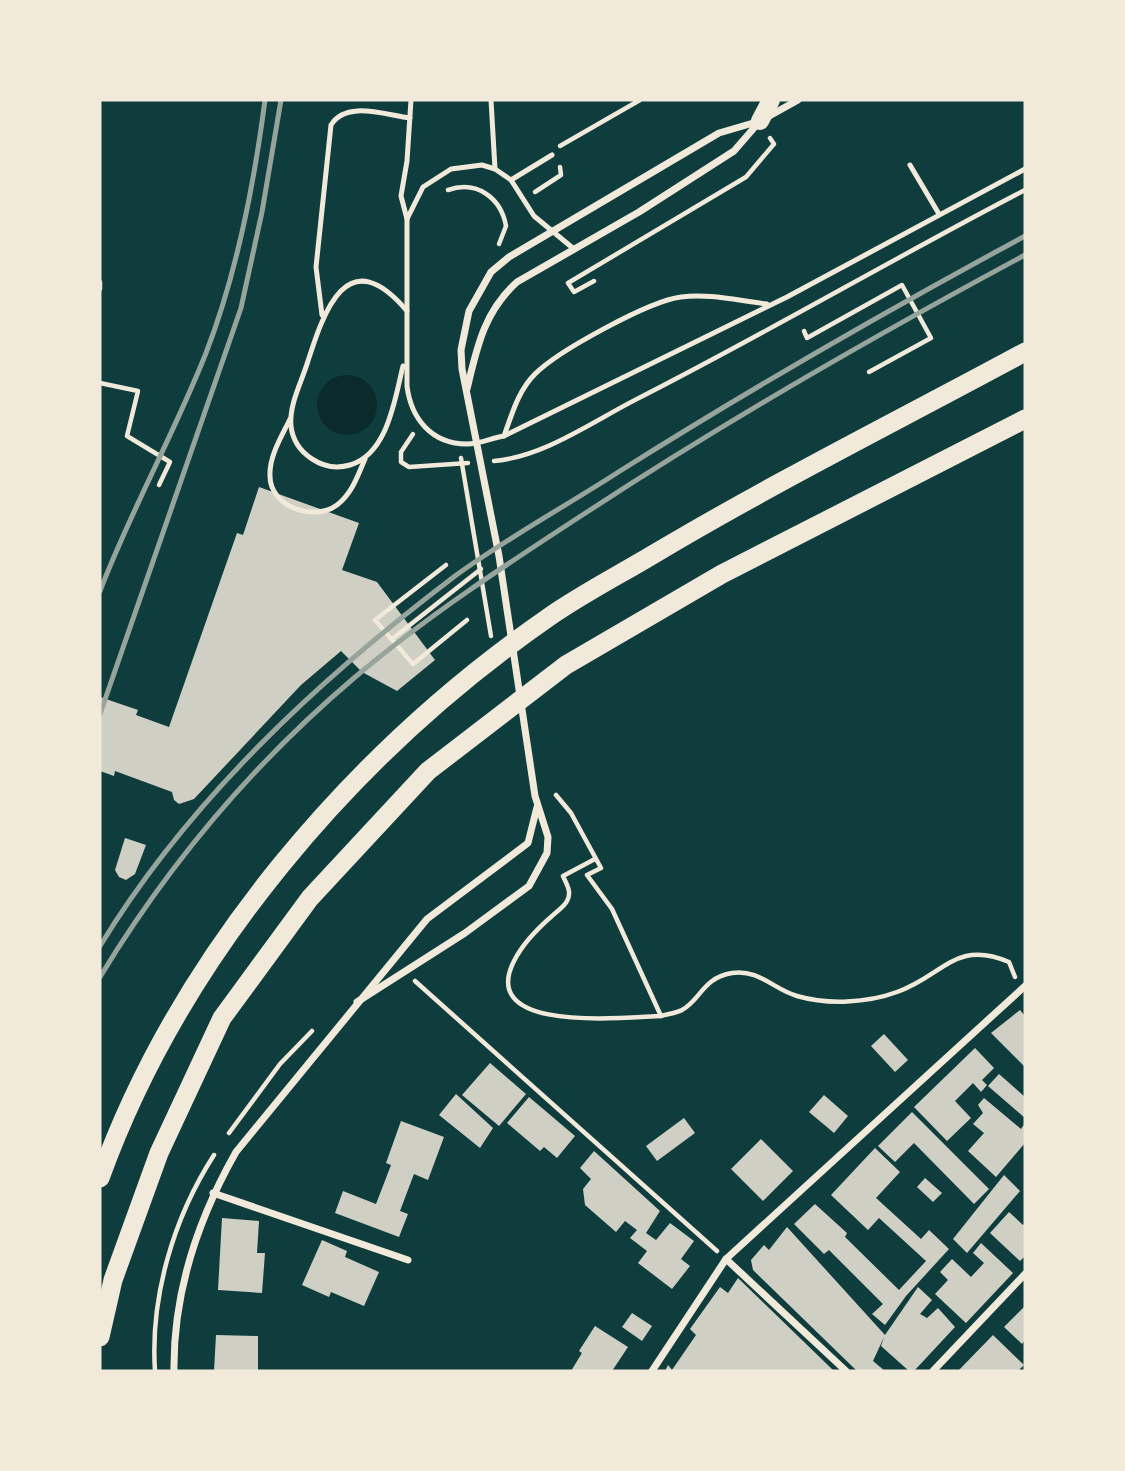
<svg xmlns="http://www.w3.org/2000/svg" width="1125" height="1471" viewBox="0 0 1125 1471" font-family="'Work Sans',sans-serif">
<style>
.water{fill:#0a2a2b}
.building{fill:#cfcfc3}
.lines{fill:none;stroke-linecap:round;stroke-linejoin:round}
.path{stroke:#f1e9da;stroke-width:4.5}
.service{stroke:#f1e9da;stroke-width:5}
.minor{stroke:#f1e9da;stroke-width:7}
.primary{stroke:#f1e9da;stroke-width:18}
.trunk{stroke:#f1e9da;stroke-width:19}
.rail{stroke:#97a49c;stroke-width:5}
</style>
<rect width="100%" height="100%" fill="#0f3d3e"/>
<circle class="water" cx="347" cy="405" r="30"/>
<g class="building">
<polygon points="259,487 359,523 342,570 377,582 435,660 397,691 362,672 341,651 301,685 194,799 179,804 174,800 172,792 115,771 114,776 100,771 100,697 138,710 136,715 169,727 237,533 243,535"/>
<polygon points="125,838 146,845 135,874 126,880 119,877 115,870"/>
<polygon points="1020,1010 1025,1016 1025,1067 991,1033"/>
<polygon points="884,1034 908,1060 895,1072 871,1046"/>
<polygon points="975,1048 994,1068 982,1080 987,1085 981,1092 973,1083 955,1101 971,1118 947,1141 914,1107"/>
<polygon points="490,1063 526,1094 499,1126 462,1095"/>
<polygon points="999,1074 1025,1097 1025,1118 988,1086"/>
<polygon points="456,1094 493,1128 480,1148 439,1115"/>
<polygon points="824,1095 848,1116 834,1133 809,1112"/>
<polygon points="529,1097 575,1136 557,1158 544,1147 540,1151 507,1123"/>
<polygon points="984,1098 1021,1129 1025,1123 1025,1143 996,1177 968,1151 984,1133 973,1124 983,1113 978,1105"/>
<polygon points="912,1112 989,1189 974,1204 914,1143 895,1162 878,1146"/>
<polygon points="684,1118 695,1133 657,1161 646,1146"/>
<polygon points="401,1121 444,1137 428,1180 414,1174 400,1211 408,1214 399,1237 335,1213 343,1191 376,1204 391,1165 386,1163"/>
<polygon points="761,1139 793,1171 763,1201 731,1169"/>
<polygon points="875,1148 900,1172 876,1198 921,1239 929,1230 949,1249 906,1296 885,1325 872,1314 883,1304 829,1250 824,1254 794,1224 815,1204 847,1233 845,1237 899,1290 926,1261 879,1218 868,1230 831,1195"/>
<polygon points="594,1151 660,1211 646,1233 656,1240 670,1223 694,1241 681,1259 690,1266 672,1289 638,1263 647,1251 630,1238 637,1230 625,1221 616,1232 585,1205 583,1189 591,1179 580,1168"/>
<polygon points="1004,1175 1020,1191 967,1253 953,1239"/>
<polygon points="925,1178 942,1193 933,1202 917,1187"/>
<polygon points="1009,1212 1023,1225 1025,1222 1025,1256 1020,1261 990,1233"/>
<polygon points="222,1218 259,1221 257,1253 265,1253 262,1293 218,1290"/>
<polygon points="787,1227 885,1335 918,1287 932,1300 920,1314 927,1318 938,1308 955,1327 914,1371 909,1371 881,1346 884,1337 873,1361 885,1371 857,1371 753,1270 751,1260 764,1245 769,1250"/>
<polygon points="322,1240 347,1251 345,1257 379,1272 364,1306 331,1292 329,1297 302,1285"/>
<polygon points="981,1243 1013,1273 966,1323 935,1294 948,1280 940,1272 952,1259 971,1277 984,1263 973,1253"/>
<polygon points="738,1278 834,1371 665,1371 668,1365 672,1370 696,1335 690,1329 720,1287 728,1293"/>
<polygon points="1025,1306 1025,1340 1022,1344 1004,1327"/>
<polygon points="632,1313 652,1326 642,1341 622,1327"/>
<polygon points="595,1326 628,1347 612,1371 571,1371 582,1353 579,1351"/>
<polygon points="216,1335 258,1336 258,1371 214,1371"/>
<polygon points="993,1335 1024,1365 1018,1371 958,1371"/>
</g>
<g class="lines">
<g class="path">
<polyline points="560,146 640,100"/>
<path d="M 448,190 C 477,180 501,198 506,226 L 499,244"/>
<polyline points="535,192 561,175 560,167"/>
<polyline points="594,281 574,292 568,283 746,177 774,144 770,138"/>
<polyline points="100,282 100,289"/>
<polyline points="804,331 807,338 902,285 931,338 869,372"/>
<polyline points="100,383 138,391 127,436 170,462 159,485"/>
<polyline points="413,434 401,452 401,462 409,467 468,463"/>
<polyline points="461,458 491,636"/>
<path d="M 494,461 C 543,457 592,422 635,400 C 767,333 894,258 1025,190"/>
<polyline points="446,565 375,620 413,664 467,620"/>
<polyline points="392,639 481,569"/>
<path d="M 556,795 L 571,813 L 601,868 L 587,875 L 612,909 L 661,1016 C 667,1014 677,1013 682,1010 C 701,1000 702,978 732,973 C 759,969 773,989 797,996 C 828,1005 867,1003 897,992 C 943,976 955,939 1009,962 L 1015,977"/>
<path d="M 595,859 L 563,876 C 567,885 572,892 567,901 C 564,907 557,911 552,916 C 537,929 523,943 514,961 C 477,1034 625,1017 661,1016"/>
<polyline points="415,981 717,1251"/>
<polyline points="229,1133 280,1064 312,1031"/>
<path d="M 155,1371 C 150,1296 174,1217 214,1155"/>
</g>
<g class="service">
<polyline points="491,100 495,169"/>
<polyline points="910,165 939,214"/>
<polyline points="511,180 552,155"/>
<polyline points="407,219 401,196 407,161 411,100"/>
<path d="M 574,249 L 534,216 L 511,180 L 495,169 L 482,165 L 451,169 L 423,187 L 407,219 L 407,386 C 411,418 431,444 467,444 C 479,444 492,438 504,436 L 787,297 L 1025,169"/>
<path d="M 322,315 L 316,267 L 331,125 C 346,100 385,115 410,118"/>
<path d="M 403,366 C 395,398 388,454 350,465 C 323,473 294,453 291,426 C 289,405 301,383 307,364 C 324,311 347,240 407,311"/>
<path d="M 290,419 C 282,436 269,456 270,476 C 270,507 314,522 337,505 C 352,494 358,475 365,459"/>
<path d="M 504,436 C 512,414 518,391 535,374 C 558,351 649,301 681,297 C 709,293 739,301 767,304"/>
</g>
<g class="minor">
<path d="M 467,389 C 477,347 484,312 517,282 L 639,212 L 734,151 L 760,121"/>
<polyline points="357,1002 465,933 529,886 547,853 548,837 535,796 499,556 462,369 461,350 469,311 491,272 509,257 719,133 760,121 798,100"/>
<polyline points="213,1193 408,1260"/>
<polyline points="726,1259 846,1371"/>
<path d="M 174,1371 C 173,1293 198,1219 236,1152 L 427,919 L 528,843 L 537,807"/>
<polyline points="652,1371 726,1259 1025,986"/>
<polyline points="933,1371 1025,1274"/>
</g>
<polyline class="primary" points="760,121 771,100"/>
<g class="trunk">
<path d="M 100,1178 C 181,954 354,752 549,617 C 582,594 619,575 654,554 C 775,482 901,419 1025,352"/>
<polyline points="100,1337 113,1280 159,1153 222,1018 310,898 428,771 566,665 722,574 1025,419"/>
</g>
<g class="rail">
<path d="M 100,591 C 131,510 174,434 206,353 C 237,273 254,185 265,100"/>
<polyline points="100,714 241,308 262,212 281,100"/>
<path d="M 100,946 C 189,800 319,679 455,576 C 507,538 566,506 620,471 C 752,388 888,310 1025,236"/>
<path d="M 100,977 C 168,865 254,763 354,678 C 427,616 507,564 587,512 C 729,419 876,335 1025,255"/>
</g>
</g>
<rect width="1125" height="1471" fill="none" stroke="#f1e9da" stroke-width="203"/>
</svg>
